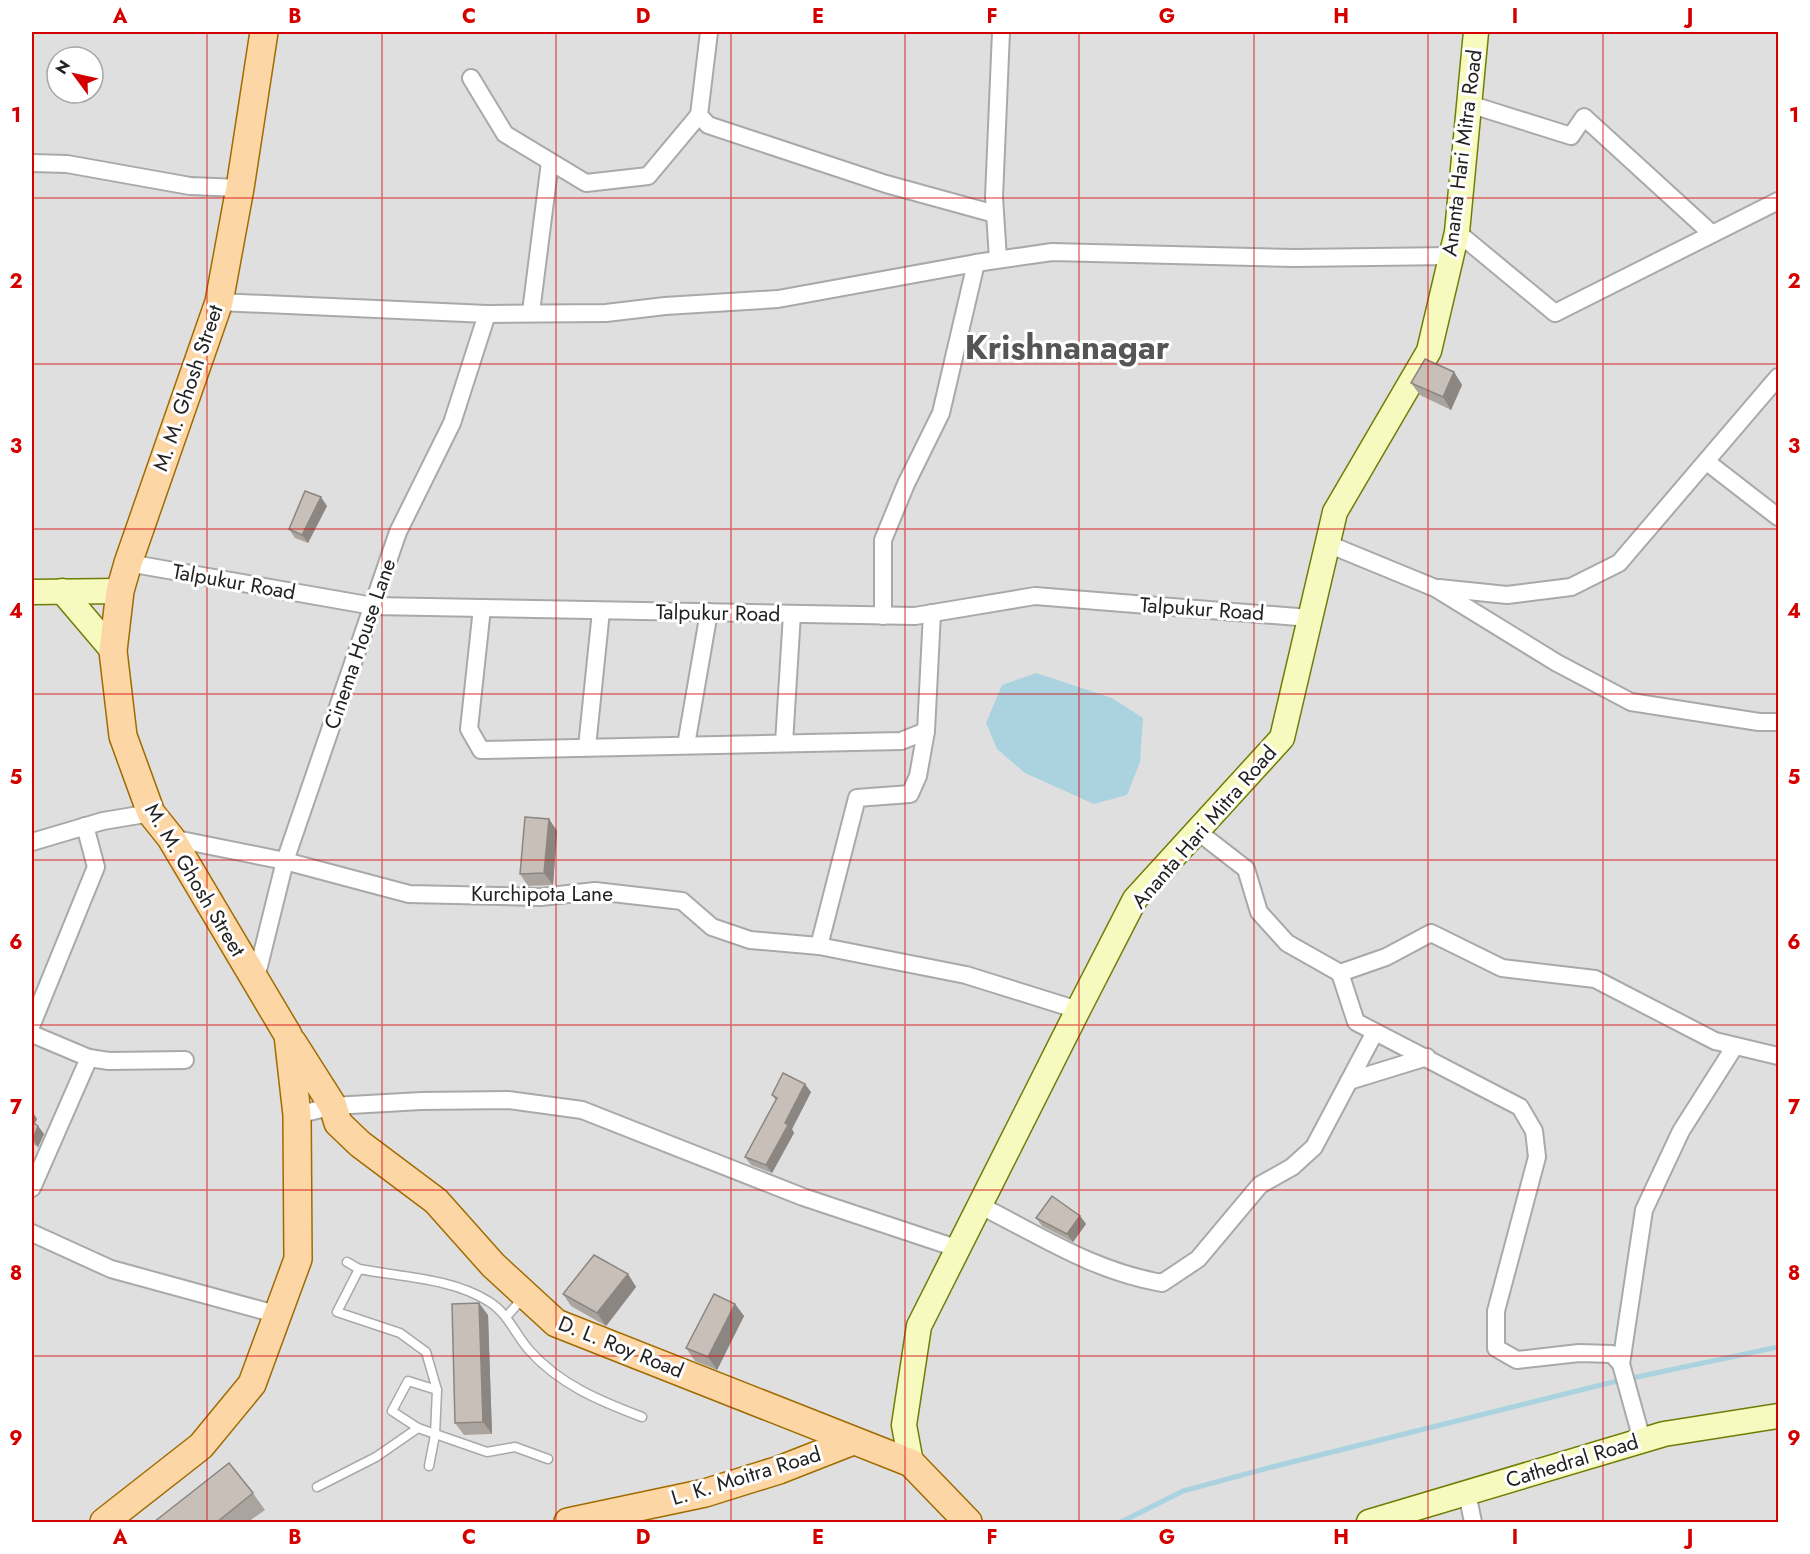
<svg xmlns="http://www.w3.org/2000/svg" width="1810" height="1554" viewBox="0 0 1810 1554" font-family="Jost,sans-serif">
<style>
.residential{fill:#e0dfdf;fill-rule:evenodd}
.water{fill:#aad3df}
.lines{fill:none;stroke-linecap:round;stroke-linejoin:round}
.stream{stroke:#aad3df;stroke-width:5}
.lane-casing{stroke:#a9a9a9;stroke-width:11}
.street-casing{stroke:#a9a9a9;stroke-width:20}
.secondary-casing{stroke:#707d05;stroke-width:27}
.primary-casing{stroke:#a06b00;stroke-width:30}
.lane{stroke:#fff;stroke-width:8}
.street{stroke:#fff;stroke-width:16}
.secondary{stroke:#f7fabf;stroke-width:24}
.primary{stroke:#fcd6a4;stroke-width:27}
.wall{fill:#aba49e}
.shaded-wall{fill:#8b8681}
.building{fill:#c7bfb8;stroke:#8b8681;stroke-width:1.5}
.grid{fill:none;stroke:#d40000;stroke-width:1.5;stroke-opacity:0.55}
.labels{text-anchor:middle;stroke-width:6;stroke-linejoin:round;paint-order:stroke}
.street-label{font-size:21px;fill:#222;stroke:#fff}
.town-label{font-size:33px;font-weight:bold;fill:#555;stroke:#fff}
.neatline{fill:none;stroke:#d40000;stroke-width:2}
.grid-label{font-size:20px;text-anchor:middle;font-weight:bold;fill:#d40000}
</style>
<rect width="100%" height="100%" fill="#f2efe9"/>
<path class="residential" d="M 32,32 L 1778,32 L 1778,1522 L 32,1522 ZM 57,57 L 93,57 L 93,93 L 57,93 Z"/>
<polygon class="water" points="1036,673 1112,698 1143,718 1140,762 1127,795 1094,804 1025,773 997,749 986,723 1002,685"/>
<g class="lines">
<polyline class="stream" points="1121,1522 1183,1491 1272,1467 1609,1383 1778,1347"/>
<g class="lane-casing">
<g id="lane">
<path d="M 347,1262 L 359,1269 C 400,1277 452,1278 488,1301 C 507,1312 515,1334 529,1350 C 560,1385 600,1401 642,1417"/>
<polyline points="359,1269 337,1312 400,1333 426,1352 437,1390 435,1435 429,1466"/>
<polyline points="506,1317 523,1298"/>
<polyline points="437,1390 408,1381 392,1411 418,1428 487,1452 515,1447 548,1459"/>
<polyline points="317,1487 376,1457 418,1428"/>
</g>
</g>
<g class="street-casing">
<g id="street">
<polyline points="709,32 699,115 708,125 886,184 995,214"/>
<polyline points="471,78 505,134 586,183 648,176 699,115"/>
<polyline points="1469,104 1571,136 1584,117 1712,234"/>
<polyline points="32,163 67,164 190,186 240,188"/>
<polyline points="1457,232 1555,313 1778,201"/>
<polyline points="998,259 994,197 1001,32"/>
<polyline points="219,302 487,314 606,313 665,306 778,299 976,263 1052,252 1295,258 1452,256"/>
<polyline points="531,312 550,162"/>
<polyline points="1707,462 1778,517"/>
<polyline points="1328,544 1435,588 1557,663 1631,702 1759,722 1778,722"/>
<polyline points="128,563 373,606 915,616 1035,596 1310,618"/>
<polyline points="1439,588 1507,595 1571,587 1619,563 1778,377"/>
<polyline points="482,608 469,729 481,750 901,741 926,731 932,613"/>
<polyline points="883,616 883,540 906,484 941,413 976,263"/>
<polyline points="784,743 792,614"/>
<polyline points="686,745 709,612"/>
<polyline points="587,747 601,611"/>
<polyline points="1197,831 1246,869 1259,912 1287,943 1340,973 1386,957 1431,933 1502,968 1595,979 1715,1041 1778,1056"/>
<polyline points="171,838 285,861 409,894 541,897 595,891 682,901 712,927 750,940 819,946 966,975 1078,1010"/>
<polyline points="32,842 103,821 151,813"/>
<polyline points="819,946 857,798 910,794 918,776 926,731"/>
<polyline points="1340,973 1356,1022 1520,1107 1534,1131 1537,1157 1496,1311 1496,1348 1517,1360 1579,1353 1612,1354 1621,1364 1642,1440"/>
<polyline points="255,982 285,861 398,532 452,423 487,314"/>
<polyline points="32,1024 96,867 85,826"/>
<polyline points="32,1034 89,1058 109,1061 185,1060"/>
<polyline points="1349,1081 1427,1057"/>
<polyline points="297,1115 333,1106 421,1101 508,1100 582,1110 803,1197 956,1248"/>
<polyline points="32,1188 89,1058"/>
<path d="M 979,1205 C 1041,1236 1093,1271 1162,1283 L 1198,1259 L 1260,1185 L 1292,1167 L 1314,1147 L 1375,1032"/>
<polyline points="32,1233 111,1269 279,1315"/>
<polyline points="1621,1364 1644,1210 1681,1131 1735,1046"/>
<polyline points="1467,1493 1473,1522"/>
</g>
</g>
<g class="secondary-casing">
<g id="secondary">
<polyline points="62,591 113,651"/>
<polyline points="32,592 120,591"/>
<polyline points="911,1463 904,1425 919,1326 1078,1010 1135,899 1282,738 1335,512 1429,351 1457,232 1476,32"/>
<polyline points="1369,1522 1664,1434 1778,1416"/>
</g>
</g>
<g class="primary-casing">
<g id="primary">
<polyline points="293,1043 333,1106 338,1123 360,1144 436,1201 493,1265 556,1323 911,1463 968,1522"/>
<polyline points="104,1522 201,1446 252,1384 298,1259 297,1115 288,1035 171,838 151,813 123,736 113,651 120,591 128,563 219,302 240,188 264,32"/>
<polyline points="568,1522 705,1493 779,1470 853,1441"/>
</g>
</g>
<use href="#lane" class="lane"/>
<use href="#street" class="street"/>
<use href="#secondary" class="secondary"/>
<use href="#primary" class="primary"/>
</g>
<g class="wall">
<polygon points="1454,372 1462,385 1451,410 1420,395 1411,383"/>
<polygon points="327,506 308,543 295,538 289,529"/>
<polygon points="549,819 557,831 553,885 528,886 520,874"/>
<polygon points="811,1092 792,1129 794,1133 772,1173 751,1165 745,1157 776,1101 772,1095"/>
<polygon points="32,1111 37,1119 35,1124 38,1126 44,1134 38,1147 32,1143"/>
<polygon points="1080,1216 1086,1224 1073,1242 1042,1226 1036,1218"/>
<polygon points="628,1274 636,1287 606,1326 571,1306 563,1294"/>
<polygon points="735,1304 744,1316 717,1370 695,1361 686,1348"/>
<polygon points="488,1315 492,1434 464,1435 455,1423"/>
<polygon points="253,1493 265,1510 248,1522 154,1522"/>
</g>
<g class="shaded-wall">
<polygon points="1454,372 1462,385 1451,410 1443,397"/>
<polygon points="321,497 327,506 308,543 302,535"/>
<polygon points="549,819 557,831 553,885 544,873"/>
<polygon points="805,1084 811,1092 792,1129 794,1133 772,1173 766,1165 785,1123"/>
<polygon points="32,1111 37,1119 33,1127 32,1126"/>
<polygon points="38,1126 44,1134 38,1147 33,1139"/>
<polygon points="1080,1216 1086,1224 1073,1242 1067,1234"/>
<polygon points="628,1274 636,1287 606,1326 597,1313"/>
<polygon points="479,1303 488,1315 492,1434 483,1422"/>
<polygon points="735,1304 744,1316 717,1370 708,1357"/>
</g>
<g class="building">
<polygon points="1425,359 1454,372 1443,397 1411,383"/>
<polygon points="305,491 321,497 302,535 289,529"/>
<polygon points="525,817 549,819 544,873 520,874"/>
<polygon points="783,1073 805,1084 785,1123 788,1125 766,1165 745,1157 777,1098 772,1095"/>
<polygon points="32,1122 38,1126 33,1139 32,1138"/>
<polygon points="1052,1196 1080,1216 1067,1234 1036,1218"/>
<polygon points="594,1255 628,1274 597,1313 563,1294"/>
<polygon points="714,1294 735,1304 708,1357 686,1348"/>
<polygon points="479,1303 483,1422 455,1423 452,1304"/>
<polygon points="229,1463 253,1493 217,1522 154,1522"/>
</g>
<path class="grid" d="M 207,32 L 207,1522M 382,32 L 382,1522M 556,32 L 556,1522M 731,32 L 731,1522M 905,32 L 905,1522M 1079,32 L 1079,1522M 1254,32 L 1254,1522M 1428,32 L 1428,1522M 1603,32 L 1603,1522M 32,198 L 1778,198M 32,364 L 1778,364M 32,529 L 1778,529M 32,694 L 1778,694M 32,860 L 1778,860M 32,1025 L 1778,1025M 32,1190 L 1778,1190M 32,1356 L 1778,1356"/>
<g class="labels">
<g class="street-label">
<text transform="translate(1462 153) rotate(-83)" y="7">Ananta Hari Mitra Road</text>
<text transform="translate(188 388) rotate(-71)" y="7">M. M. Ghosh Street</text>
<text transform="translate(234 582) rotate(10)" y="7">Talpukur Road</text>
<text transform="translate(1202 609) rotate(4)" y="7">Talpukur Road</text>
<text transform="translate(718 613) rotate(1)" y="7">Talpukur Road</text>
<text transform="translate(360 644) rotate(-71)" y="7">Cinema House Lane</text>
<text transform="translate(1204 827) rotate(-49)" y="7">Ananta Hari Mitra Road</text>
<text transform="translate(195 880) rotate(59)" y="7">M. M. Ghosh Street</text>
<text x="542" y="901">Kurchipota Lane</text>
<text transform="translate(621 1347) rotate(22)" y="7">D. L. Roy Road</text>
<text transform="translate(1572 1461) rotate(-17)" y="7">Cathedral Road</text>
<text transform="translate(746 1476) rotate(-17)" y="7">L. K. Moitra Road</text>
</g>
<g class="town-label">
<text x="1067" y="359">Krishnanagar</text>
</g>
</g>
<rect width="1810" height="1554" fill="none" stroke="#ffffff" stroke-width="66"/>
<g transform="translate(75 75) rotate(303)"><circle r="28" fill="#ffffff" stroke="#a7a7a7" stroke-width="1.5"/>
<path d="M0-4.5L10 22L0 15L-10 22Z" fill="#d40000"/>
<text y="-9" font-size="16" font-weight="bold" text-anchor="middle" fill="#222222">N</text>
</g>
<rect x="33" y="33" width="1744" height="1488" class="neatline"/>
<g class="grid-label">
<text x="120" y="23">A</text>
<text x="295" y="23">B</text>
<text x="469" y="23">C</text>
<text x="643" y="23">D</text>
<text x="818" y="23">E</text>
<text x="992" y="23">F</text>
<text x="1167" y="23">G</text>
<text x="1341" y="23">H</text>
<text x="1515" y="23">I</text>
<text x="1690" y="23">J</text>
<text x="16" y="122">1</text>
<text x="1794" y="122">1</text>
<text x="16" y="288">2</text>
<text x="1794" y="288">2</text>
<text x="16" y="453">3</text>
<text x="1794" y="453">3</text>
<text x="16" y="618">4</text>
<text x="1794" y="618">4</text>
<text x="16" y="784">5</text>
<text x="1794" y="784">5</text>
<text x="16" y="949">6</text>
<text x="1794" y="949">6</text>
<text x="16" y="1114">7</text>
<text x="1794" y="1114">7</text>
<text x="16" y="1280">8</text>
<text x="1794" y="1280">8</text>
<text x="16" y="1445">9</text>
<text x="1794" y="1445">9</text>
<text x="120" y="1544">A</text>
<text x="295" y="1544">B</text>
<text x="469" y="1544">C</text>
<text x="643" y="1544">D</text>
<text x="818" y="1544">E</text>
<text x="992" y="1544">F</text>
<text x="1167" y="1544">G</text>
<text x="1341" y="1544">H</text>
<text x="1515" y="1544">I</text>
<text x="1690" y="1544">J</text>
</g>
</svg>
